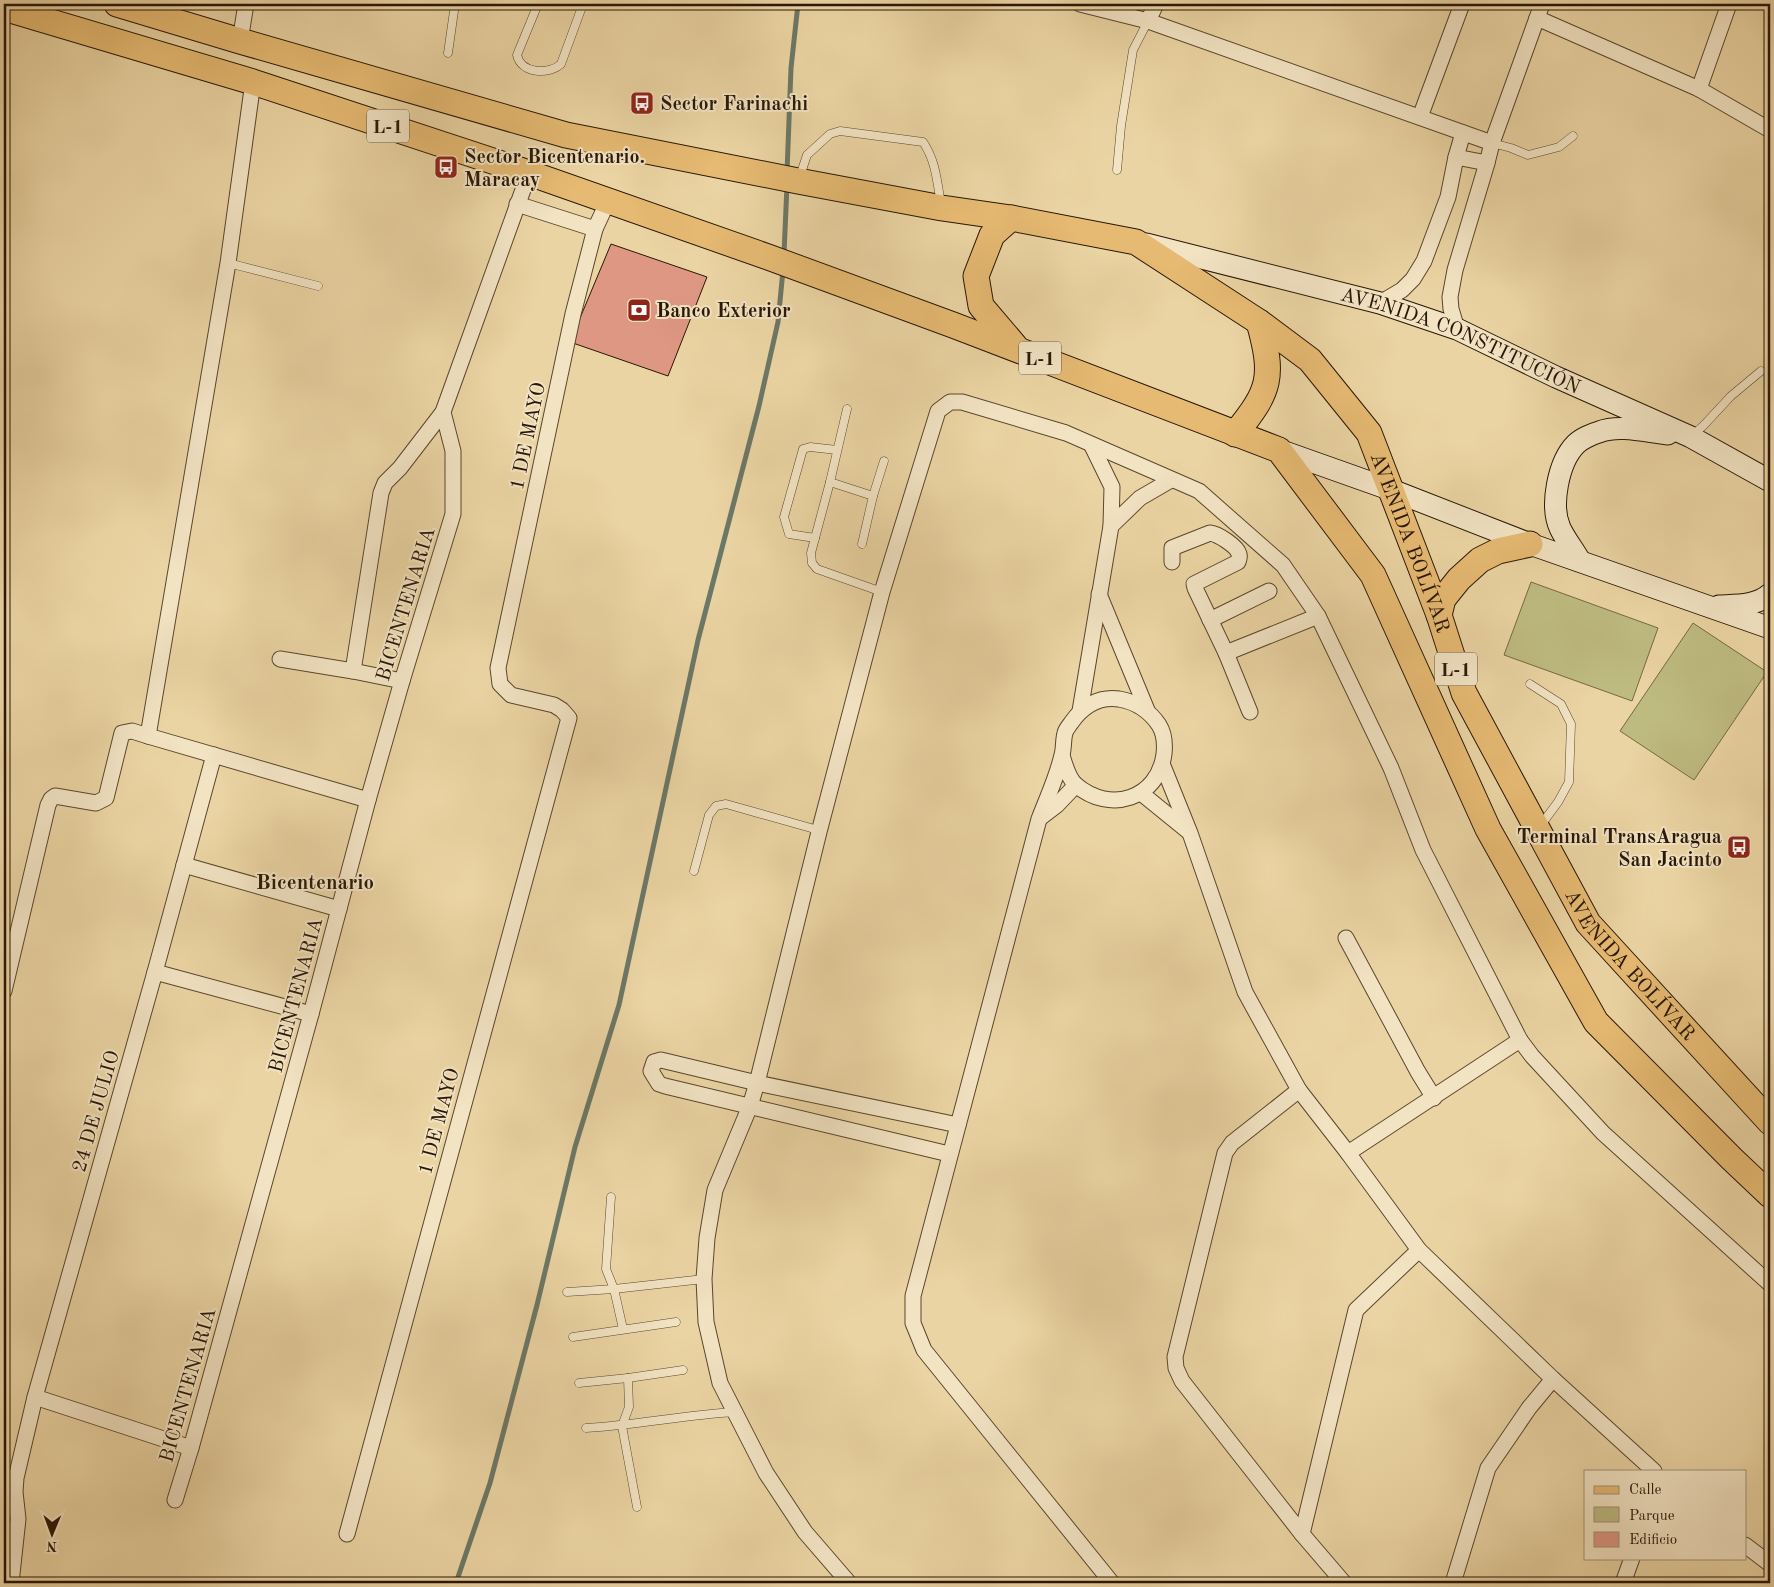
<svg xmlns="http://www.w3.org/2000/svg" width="1774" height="1587" viewBox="0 0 1774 1587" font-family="'Old Standard TT',serif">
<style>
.green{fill:#bebb81;stroke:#746944}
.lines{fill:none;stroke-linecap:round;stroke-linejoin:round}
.stream{stroke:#6c7867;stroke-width:5}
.building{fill:#de9783;stroke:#291706}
.lane-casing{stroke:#5a462d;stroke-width:9}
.street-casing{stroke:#5a462d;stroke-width:17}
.secondary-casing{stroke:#291706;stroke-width:23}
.primary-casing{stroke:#291706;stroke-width:27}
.lane{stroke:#f2e3c3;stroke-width:8}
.street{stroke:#f2e3c3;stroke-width:15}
.secondary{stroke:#f2e3c3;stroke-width:21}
.primary{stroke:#e6ba72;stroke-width:25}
.labels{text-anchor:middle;stroke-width:4;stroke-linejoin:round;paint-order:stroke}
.shield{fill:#f2e3c3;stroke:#65543f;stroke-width:1}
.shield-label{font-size:19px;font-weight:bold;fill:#291706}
.poi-label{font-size:20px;font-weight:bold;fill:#291706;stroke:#f2e3c3;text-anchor:start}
.street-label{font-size:20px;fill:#291706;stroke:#f2e3c3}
.neighbourhood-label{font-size:21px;font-weight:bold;fill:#291706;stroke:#f2e3c3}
</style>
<rect width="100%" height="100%" fill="#ebd4a3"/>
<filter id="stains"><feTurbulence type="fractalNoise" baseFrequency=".004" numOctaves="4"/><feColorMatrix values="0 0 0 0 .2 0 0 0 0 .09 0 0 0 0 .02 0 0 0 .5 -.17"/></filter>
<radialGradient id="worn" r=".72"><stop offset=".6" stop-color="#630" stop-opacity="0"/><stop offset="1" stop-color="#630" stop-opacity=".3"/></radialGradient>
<g class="green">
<polygon points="1531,582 1658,628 1632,701 1504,655"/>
<polygon points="1693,623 1767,672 1694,780 1620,731"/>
</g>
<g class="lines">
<g class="stream">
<polyline points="787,172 791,68 798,4"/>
<polyline points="784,254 787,185"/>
<polyline points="456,1583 490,1483 537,1305 575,1147 619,1005 698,640 759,406 778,322 783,270"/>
</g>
</g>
<polygon class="building" points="611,244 707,277 668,376 570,342"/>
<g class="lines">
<g class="lane-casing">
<g id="lane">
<path d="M 538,4 L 517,55 C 521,74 549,75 561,64 L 583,4"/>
<polyline points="448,53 455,4"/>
<polyline points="1492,143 1511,148 1528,155 1559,147 1573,136"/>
<polyline points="1117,170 1121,126 1133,50 1148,21"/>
<path d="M 799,179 L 807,155 L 830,134 L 840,131 L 923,142 C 936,161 937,182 941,204"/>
<polyline points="228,263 318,286"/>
<polyline points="847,409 830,482 811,553 812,563 817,569 882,592"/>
<polyline points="1692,436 1704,425 1731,396 1761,371"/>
<polyline points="830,482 873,496 862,544"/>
<polyline points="873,496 884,461"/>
<polyline points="815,538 789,534 784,517 803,449 810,447 837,450"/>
<polyline points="1530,684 1561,704 1571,724 1569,782 1558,802 1541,825"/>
<polyline points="694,871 709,815 716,806 726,804 811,828 819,832"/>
<polyline points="611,1197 606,1269 614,1289 623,1329"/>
<polyline points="567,1292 614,1289 704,1279"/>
<polyline points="573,1337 676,1322"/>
<polyline points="579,1383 628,1378"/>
<path d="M 586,1428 C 636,1425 685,1415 735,1412"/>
<polyline points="637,1507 622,1426 629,1407 628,1378 683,1370"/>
</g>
</g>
<g class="street-casing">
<g id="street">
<polyline points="1080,4 1148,21 1492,143"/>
<polyline points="1537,18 1542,4"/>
<polyline points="1148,21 1156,4"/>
<polyline points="240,41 246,4"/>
<polyline points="1699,89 1729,4"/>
<polyline points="1420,117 1462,4"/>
<polyline points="1456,157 1487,163"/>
<polyline points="517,204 595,229"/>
<polyline points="1380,303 1402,290 1413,279 1424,261 1448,197 1456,157 1463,133"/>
<polyline points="1457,329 1451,309 1450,297 1455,270 1487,163 1492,143 1537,18 1699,89 1770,130"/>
<polyline points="1092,446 1112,487 1111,526"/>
<path d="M 1172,562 L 1172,548 L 1210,533 C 1218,534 1237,546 1239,554 C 1240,557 1239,559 1238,562 L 1194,584 L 1195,588 L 1226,653"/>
<polyline points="1099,594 1147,710"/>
<polyline points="1210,620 1269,591"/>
<polyline points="280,659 353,671"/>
<polyline points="402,681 353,671 381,493 385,483 400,468 443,412 529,173"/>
<polyline points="1080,711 1111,526 1140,498 1171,480"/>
<polyline points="1250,712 1226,653 1318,616"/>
<polyline points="148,736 228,263 253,82"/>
<path d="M 1062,755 C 1065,765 1068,778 1076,785 C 1110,814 1158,799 1164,754 C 1165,745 1164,733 1159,725 C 1149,710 1136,702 1119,699 C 1098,696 1082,707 1071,723 C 1069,726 1066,729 1065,733 C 1063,740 1064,748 1062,755 C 1057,777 1047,798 1039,819 L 913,1296 L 913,1323 L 924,1350 L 1112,1583"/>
<polyline points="1163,766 1190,833 1245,992 1299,1090 1348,1153 1419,1250 1553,1379 1654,1471"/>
<polyline points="1141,793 1189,832"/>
<polyline points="1040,818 1057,805 1076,785"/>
<polyline points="184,865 339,909"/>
<polyline points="1346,938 1418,1072 1434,1098"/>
<polyline points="155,972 311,1014"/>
<polyline points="4,991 48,805 51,799 55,796 96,803 106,798 122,733 132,731 148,736 368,800"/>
<polyline points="1299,1090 1232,1143 1225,1153 1175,1357 1176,1368 1182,1381 1302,1534 1344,1583"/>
<polyline points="1348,1153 1520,1040"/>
<polyline points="949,1154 665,1086 659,1084 651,1071 654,1062 661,1060 757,1083 958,1125"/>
<polyline points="35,1397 191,1448"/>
<polyline points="175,1500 191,1448 311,1014 368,800 402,681 453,514 453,451 443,412"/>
<polyline points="347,1534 569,718 562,710 554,705 511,695 500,684 498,668 573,314 595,229 608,201"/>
<polyline points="1302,1534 1356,1310 1419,1250"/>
<polyline points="1745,1545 1770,1564"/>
<polyline points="11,1583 18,1519 15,1492 16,1478 35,1397 155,972 214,755"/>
<polyline points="849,1583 805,1532 766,1473 720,1383 706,1322 704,1279 707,1238 715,1190 750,1106 757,1083 819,832 882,592 938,411 950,402 962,402 1066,433 1199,491 1283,565 1318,616 1391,768 1423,850 1520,1040 1532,1056 1603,1133 1770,1284"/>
<polyline points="1453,1583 1488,1468 1529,1408 1553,1379"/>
<polyline points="1623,1583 1632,1558"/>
</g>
</g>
<g class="secondary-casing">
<g id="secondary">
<path id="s1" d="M 1146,244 L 1380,303 L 1457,329 L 1556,377 L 1691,437 L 1770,481"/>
<polyline points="1279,450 1389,489 1530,544 1770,628"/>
<path d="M 1580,561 C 1574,550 1565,539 1560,528 C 1550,506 1558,462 1576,444 C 1581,439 1592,434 1599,432 C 1620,424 1647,432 1668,434"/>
<path d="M 1719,606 C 1737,605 1756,606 1770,594"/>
</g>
</g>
<g class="primary-casing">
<g id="primary">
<path id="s2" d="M 117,4 L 240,41 L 566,135 L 798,181 L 942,208 L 1011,218 L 1136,242 L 1259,322 L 1310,360 L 1369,433 L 1439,615 L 1464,693 L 1588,923 L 1770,1122"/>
<polyline points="4,8 253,82 529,173 768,257 953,325 1279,450 1373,575 1488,829 1596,1022 1732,1159 1770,1195"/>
<polyline points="1011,218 992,235 976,276 981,306 1015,346"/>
<path d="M 1235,434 C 1271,390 1274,377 1259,322"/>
<polyline points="1439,615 1443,599 1459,579 1480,560 1498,551 1530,544"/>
</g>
</g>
<use href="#lane" class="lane"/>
<use href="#street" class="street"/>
<use href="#secondary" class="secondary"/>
<use href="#primary" class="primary"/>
</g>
<defs>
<g id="bus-square" transform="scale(1.25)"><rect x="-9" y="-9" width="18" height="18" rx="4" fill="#8f2418" stroke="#f2e3c3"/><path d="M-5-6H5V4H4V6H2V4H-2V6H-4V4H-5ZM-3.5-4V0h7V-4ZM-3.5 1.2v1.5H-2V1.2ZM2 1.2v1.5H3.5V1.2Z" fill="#fff"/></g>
<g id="bank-square" transform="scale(1.25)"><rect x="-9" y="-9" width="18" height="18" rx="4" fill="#8f2418" stroke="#f2e3c3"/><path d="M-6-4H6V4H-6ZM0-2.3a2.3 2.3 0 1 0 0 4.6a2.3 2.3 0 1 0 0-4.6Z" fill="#fff"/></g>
</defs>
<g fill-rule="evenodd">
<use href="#bus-square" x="642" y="103"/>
<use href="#bus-square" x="446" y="167"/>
<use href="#bank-square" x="639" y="310"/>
<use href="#bus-square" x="1739" y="847"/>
</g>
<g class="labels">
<g class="shield">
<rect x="367" y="109.5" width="42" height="33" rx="4"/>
<rect x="1019" y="341.5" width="42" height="33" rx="4"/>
<rect x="1435" y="652.5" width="42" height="33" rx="4"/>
</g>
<g class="shield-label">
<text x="388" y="133">L-1</text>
<text x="1040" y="365">L-1</text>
<text x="1456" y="676">L-1</text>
</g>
<g class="poi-label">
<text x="660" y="110">Sector Farinachi</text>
<text x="464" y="163">Sector Bicentenario.<tspan x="464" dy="23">Maracay</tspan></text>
<text x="656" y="317">Banco Exterior</text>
<text x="1722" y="843" text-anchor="end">Terminal TransAragua<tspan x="1722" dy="23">San Jacinto</tspan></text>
</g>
<g class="street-label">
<text dy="7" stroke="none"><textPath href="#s1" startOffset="330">AVENIDA CONSTITUCIÓN</textPath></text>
<text transform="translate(527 436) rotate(-78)" y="7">1 DE MAYO</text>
<text dy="7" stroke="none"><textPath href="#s2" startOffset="1469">AVENIDA BOLÍVAR</textPath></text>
<text transform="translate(405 604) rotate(-73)" y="7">BICENTENARIA</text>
<text dy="7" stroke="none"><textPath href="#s2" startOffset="1949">AVENIDA BOLÍVAR</textPath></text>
<text transform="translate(295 995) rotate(-75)" y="7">BICENTENARIA</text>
<text transform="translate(95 1111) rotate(-74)" y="7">24 DE JULIO</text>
<text transform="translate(438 1121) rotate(-75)" y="7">1 DE MAYO</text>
<text transform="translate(187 1385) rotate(-74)" y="7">BICENTENARIA</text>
</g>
<g class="neighbourhood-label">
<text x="315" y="889">Bicentenario</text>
</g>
</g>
<rect width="1774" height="1587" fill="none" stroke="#ebd4a3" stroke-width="20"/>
<rect x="5" y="5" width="1764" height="1577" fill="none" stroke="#291706" stroke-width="2.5"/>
<rect x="10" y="10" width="1754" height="1567" fill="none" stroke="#291706"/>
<rect x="1584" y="1470" width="162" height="90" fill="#f2e3c3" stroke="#a29177"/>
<rect x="1594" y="1486" width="25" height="8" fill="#e6ba72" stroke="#a29177"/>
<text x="1629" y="1494" font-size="15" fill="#291706">Calle</text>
<rect x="1594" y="1507" width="25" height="15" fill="#bebb81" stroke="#a29177"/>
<text x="1629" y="1520" font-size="15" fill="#291706">Parque</text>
<rect x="1594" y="1532" width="25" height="15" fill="#de9783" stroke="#a29177"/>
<text x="1629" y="1544" font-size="15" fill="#291706">Edificio</text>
<g transform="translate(52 1534) rotate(181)" stroke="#f2e3c3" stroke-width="4" paint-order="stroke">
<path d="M0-4L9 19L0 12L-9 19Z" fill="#291706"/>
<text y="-8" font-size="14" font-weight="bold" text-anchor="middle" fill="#291706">N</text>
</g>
<rect width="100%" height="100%" filter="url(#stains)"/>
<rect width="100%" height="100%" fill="url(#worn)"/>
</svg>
